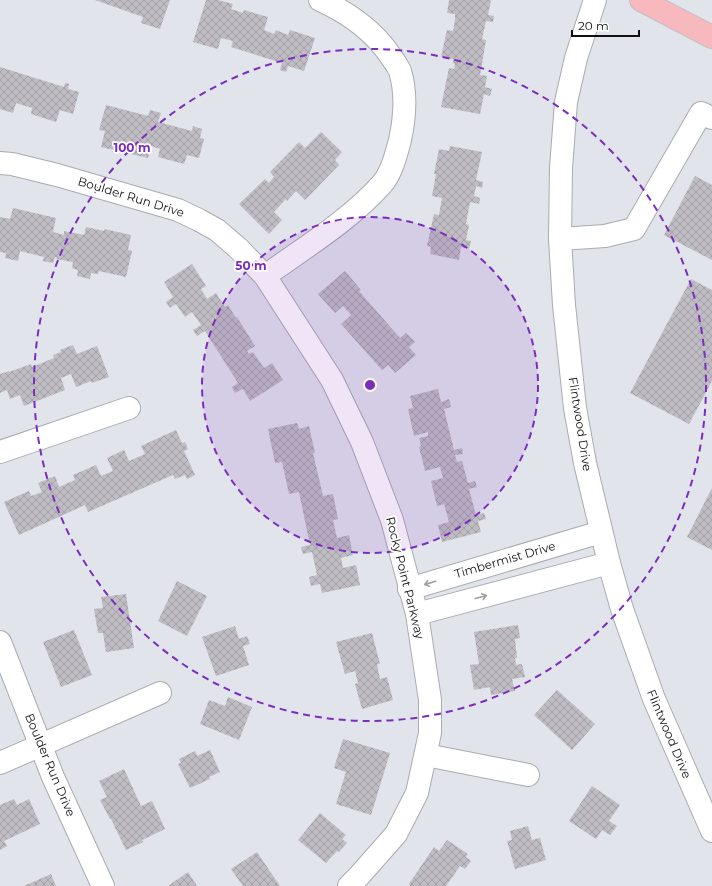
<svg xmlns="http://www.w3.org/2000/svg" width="712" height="886" viewBox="0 0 712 886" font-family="Montserrat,sans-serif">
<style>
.building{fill:url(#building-cross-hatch)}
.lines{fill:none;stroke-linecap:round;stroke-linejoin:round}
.minor-casing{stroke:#a8abb1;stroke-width:24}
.major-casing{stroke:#c0c1c1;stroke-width:24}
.minor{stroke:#fff;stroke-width:22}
.major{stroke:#f7b8be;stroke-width:22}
.oneway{stroke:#9f9fa0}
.ring{fill:none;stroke:#7b2cbf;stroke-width:2;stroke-dasharray:7 5}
.labels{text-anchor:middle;stroke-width:3.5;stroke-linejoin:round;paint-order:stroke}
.street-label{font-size:12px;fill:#0e0f11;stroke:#fff}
.centre{fill:#7b2cbf;stroke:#fff;stroke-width:2}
.ring-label{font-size:12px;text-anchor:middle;font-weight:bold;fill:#7b2cbf;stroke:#fff;stroke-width:3.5;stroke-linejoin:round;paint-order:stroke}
</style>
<defs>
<pattern id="building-cross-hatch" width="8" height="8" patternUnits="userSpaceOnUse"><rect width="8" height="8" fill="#bfbdc3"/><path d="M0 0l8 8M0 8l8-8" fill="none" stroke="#a3a1a6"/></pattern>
</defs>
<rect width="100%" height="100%" fill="#e2e4eb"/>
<g class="building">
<polygon points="95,0 170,0 160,29 141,23 143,17"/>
<polygon points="206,0 218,0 233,4 231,9 243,13 244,10 268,17 264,30 274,34 276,30 288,35 290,30 315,38 304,71 288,66 286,72 280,70 282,63 231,47 233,41 221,38 218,49 193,42"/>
<polygon points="449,0 491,0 488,15 494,16 493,22 486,21 482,39 486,40 480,75 487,76 485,87 492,89 490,96 484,94 480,114 441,107 449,68 454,69 455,64 453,63 453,59 441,57 447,30 453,31 455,20 455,14 447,13"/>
<polygon points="0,67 64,87 65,83 69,84 68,89 79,92 73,114 60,110 56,122 31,114 32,108 16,103 13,113 0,109"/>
<polygon points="106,105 148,116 150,110 161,113 158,122 192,131 193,126 202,129 200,138 204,139 199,158 187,155 184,164 158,157 160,149 151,146 148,158 101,147 105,131 99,130"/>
<polygon points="321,132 342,152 335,160 339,165 305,200 296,191 287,201 286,199 274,212 282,220 269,234 239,204 265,179 269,183 274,177 270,172 299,142 305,148"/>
<polygon points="450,146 482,152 476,180 483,182 482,188 476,186 474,196 480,198 479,204 470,202 466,224 469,225 466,240 471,241 469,249 461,247 459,260 430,254 431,247 427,246 434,214 439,215 442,198 432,196 436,174 434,174 439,149 449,151"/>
<polygon points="695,176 712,185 712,260 664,235"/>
<polygon points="13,208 56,218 53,232 64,235 64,231 84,235 86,227 104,231 104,229 131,235 128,250 132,251 126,277 99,271 98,274 91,273 90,279 77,276 78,270 72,268 73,262 56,259 57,257 55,257 53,263 43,261 44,257 20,251 18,261 5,258 6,253 0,252 0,217 10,219"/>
<polygon points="192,264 206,286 201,289 207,299 216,293 225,307 228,305 236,318 237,317 255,346 247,351 249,354 253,352 264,368 272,363 283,380 250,401 243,389 235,393 232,387 238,383 205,331 197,336 193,330 201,325 192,312 185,317 176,304 170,308 166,302 173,297 164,282"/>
<polygon points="345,271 361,290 359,291 400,338 406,333 415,342 409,347 416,355 395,373 388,365 382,370 341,324 351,315 343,306 335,313 318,294"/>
<polygon points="691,279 712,290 712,381 689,424 630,393"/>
<polygon points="73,345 77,354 97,346 109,377 92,383 91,381 76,387 71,374 61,378 65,390 24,406 20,395 10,399 7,390 0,393 0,374 9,371 9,372 31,364 32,367 54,358 53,355 61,352 60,350"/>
<polygon points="438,389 441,402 449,399 451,407 444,409 454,450 462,448 463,454 455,455 457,462 462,461 468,483 475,481 477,487 469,489 476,515 484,513 486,519 478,521 481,532 442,542 438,525 449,522 444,504 437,506 431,481 443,478 440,467 425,471 419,447 421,446 419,438 428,436 428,432 414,436 408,409 413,408 410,396"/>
<polygon points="297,423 299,429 309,426 315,453 313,453 323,496 333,494 338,519 333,520 337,538 349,535 353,555 341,558 343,568 356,565 360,585 322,593 320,584 311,586 309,577 317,575 312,552 303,554 301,547 310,545 299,492 289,494 282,462 275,463 268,429"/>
<polygon points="176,430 182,443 185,442 188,449 184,451 195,475 187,479 185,475 175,479 173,475 88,512 85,505 19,535 4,502 29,491 31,496 42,492 38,483 55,476 59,487 75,480 73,475 96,465 101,476 113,471 107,458 124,450 129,461 145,454 141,446"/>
<polygon points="712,488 712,550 687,537"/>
<polygon points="177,581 207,596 187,636 158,621"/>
<polygon points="126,594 134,648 106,652 103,633 98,633 94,609 103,608 101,597"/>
<polygon points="518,625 520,638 515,639 517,658 515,658 516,665 522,664 525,677 512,679 515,691 491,695 490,687 474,690 470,665 479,664 474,632"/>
<polygon points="235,626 239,639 247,636 250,644 243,646 249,665 216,676 202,637"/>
<polygon points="74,630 92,675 61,687 43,642"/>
<polygon points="372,633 380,664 377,664 380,679 387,677 393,700 362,709 355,684 358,683 355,671 345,674 336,642"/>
<polygon points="557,690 595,724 572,750 534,715"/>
<polygon points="228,697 252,707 239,740 200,724 209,700 225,706"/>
<polygon points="343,739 390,753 371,815 336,804 346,772 334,768"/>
<polygon points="210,750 220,772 209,777 210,779 190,788 178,764 181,763 179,759 195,751 197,756"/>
<polygon points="124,769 141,806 152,801 165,829 142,840 143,842 126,850 111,819 110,819 100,800 107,797 99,781"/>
<polygon points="592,786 620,805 609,821 617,826 610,835 602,830 596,839 569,821"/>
<polygon points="14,799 17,805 29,799 40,824 4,841 7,846 0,850 0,805"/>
<polygon points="320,813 346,835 342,839 347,843 339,852 337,851 326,863 298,840"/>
<polygon points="528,826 532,840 540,838 546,860 515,869 507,841 512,840 510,831"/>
<polygon points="447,840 468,854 466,857 471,861 465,869 460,866 446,886 409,886 410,885 409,884 434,847 439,851"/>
<polygon points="257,852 280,886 243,886 231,869"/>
<polygon points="188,872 197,886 168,886"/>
<polygon points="51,874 56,886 24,886"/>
</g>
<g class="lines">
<g class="minor-casing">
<g id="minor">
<polyline points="595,0 576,58 566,102 561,168 560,239 564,305 575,408 585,463 609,563 622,609 654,699 712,831"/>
<polyline points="0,163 12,164 57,175 178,210 199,220 217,230 238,248 265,276 332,380 362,442 392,520 417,614 430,700 430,733 417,793 396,834 359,876 349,886"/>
<polyline points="560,239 605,236 634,229 701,113 712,118"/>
<path d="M 265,276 C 304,248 350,220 382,184 C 392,172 396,155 400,140 C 405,117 407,94 400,71 C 398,67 395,62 392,58 C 375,32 349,13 320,0"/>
<polyline points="0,452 129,408"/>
<polyline points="409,589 601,532"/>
<polyline points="417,614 609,563"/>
<polyline points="0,642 53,777 103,886"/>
<polyline points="426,755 528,775"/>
<polyline points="0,763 160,693"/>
</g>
</g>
<g class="major-casing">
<polyline id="major" points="641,0 712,37"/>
</g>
<use href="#minor" class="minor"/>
<use href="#major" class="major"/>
</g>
<defs><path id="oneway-shaft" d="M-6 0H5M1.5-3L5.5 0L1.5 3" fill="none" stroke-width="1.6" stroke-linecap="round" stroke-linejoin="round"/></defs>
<g class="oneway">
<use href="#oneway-shaft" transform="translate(430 583) rotate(164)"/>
<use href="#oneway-shaft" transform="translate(481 597) rotate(-15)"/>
</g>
<circle cx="370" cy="385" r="168" fill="#7b2cbf" fill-opacity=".12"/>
<g class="ring">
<circle cx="370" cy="385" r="168"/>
<circle cx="370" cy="385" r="336"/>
</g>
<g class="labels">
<g class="street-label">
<text transform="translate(131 197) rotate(17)" y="4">Boulder Run Drive</text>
<text transform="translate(580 424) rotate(81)" y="4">Flintwood Drive</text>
<text transform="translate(505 560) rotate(-16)" y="4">Timbermist Drive</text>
<text transform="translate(405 578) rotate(76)" y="4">Rocky Point Parkway</text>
<text transform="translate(669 734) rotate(67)" y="4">Flintwood Drive</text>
<text transform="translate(50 765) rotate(67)" y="4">Boulder Run Drive</text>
</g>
</g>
<circle cx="370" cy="385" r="6" class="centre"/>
<g class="ring-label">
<text x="132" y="152">100 m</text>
<text x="251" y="270">50 m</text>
</g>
<path d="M572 30v6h67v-6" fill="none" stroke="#0e0f11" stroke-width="2"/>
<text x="578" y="30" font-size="12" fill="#0e0f11" stroke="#ffffff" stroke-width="3" paint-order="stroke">20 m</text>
</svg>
